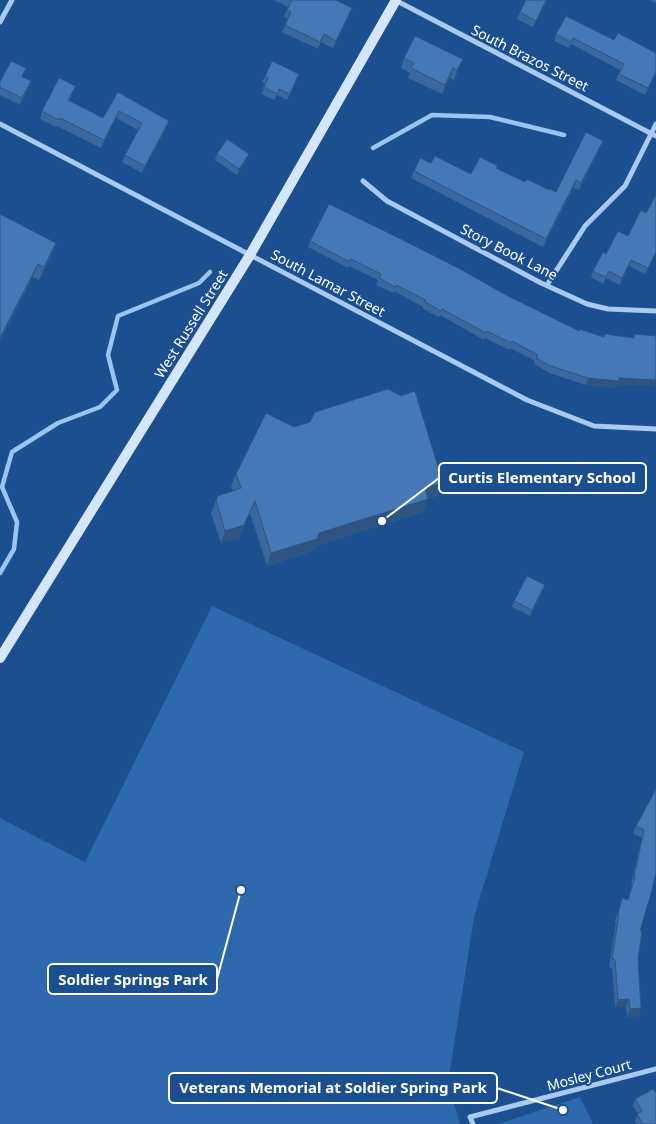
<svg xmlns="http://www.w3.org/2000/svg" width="656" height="1124" viewBox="0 0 656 1124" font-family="'Noto Sans',sans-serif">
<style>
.green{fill:#2e69ad}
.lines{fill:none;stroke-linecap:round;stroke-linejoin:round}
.stream{stroke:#9cc4f0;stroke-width:4.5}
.street{stroke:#a9c9ee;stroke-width:5}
.secondary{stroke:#d6e6fa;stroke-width:10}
.wall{fill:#3a679d}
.shaded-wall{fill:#305480}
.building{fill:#4478b7;stroke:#305480}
.labels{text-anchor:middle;stroke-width:4;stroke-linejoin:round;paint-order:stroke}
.street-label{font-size:14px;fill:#fff;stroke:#1b4f8f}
.leader{fill:none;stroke:#fff;stroke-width:2}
.callout-dot{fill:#fff;stroke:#1b4f8f;stroke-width:2}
.callout{fill:#1b4f8f;stroke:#fff;stroke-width:2}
.callout-label{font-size:15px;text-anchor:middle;font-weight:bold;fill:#fff}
</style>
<rect width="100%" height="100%" fill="#1b4f8f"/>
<g class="green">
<polygon points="212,606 524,752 474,917 448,1083 460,1124 0,1124 0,818 85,862"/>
<polygon points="580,1097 593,1124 498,1124"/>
</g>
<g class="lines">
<g class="stream">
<polyline points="373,148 432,115 490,117 564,135"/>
<polyline points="0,573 14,549 17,522 2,487 12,452 58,423 100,407 117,390 108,355 118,316 199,283 210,272"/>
</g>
<g class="street">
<polyline points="395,0 656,136"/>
<polyline points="0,22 12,0"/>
<polyline points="0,124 527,400 594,426 656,429"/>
<polyline points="363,181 387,201 541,283 587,304 608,309 656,311"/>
<polyline points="547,285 585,226 625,186 656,124"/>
<polyline points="473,1124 470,1117 656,1069"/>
</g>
<polyline class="secondary" points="0,658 250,255 396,0"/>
</g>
<g class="wall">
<polygon points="274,0 336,0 352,8 349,16 333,48 321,42 318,49 282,32 288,19 284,17 288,7"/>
<polygon points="526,0 547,0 533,27 517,19"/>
<polygon points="650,0 656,0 656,3"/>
<polygon points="566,16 656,74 645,95 616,80 620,70 571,44 569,48 554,41 556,34"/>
<polygon points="404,58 459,69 454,80 450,78 442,94 408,78 410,73 401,68"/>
<polygon points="265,76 297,81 287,100 277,95 274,100 261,94 265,84 262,82"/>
<polygon points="23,77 31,81 28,88 20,105 0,95 0,82"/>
<polygon points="118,92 166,129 142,173 122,162 125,155 138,130 116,118 101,148 57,126 56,127 40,119 42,111 73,94 69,101 103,118"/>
<polygon points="600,148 579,190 574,188 543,247 411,178 414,171 431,163 471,174 497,168 525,182 556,192"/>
<polygon points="217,154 249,154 246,161 237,175 215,160"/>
<polygon points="0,214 52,255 39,280 33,277 0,342"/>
<polygon points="310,241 506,295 579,331 604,337 605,334 633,338 634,334 656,336 617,385 616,388 586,385 549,373 534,364 535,361 510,348 509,350 485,338 484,340 440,315 439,317 423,309 423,307 394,291 393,293 376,285 378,280 349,266 348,268 308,247"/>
<polygon points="656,253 645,274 629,266 620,285 606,278 603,284 591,277 593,271 606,254"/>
<polygon points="294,427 438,495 428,499 423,512 315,546 312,551 267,566 250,513 239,538 221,543 211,513 216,500 233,491 231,486 236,474"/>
<polygon points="542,592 530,616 512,607 514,601"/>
<polygon points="656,789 640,931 638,959 641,1008 639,1016 627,1017 626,1007 615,1007 612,968 609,967 616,922 615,921 622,898 628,900 632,885 631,884 642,838 633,834 636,826"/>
<polygon points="635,1099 656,1124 637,1124 635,1121 638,1114 633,1106"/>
</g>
<g class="shaded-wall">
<polygon points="546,0 547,0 533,27 536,21"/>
<polygon points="352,8 349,16 333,48 336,41"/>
<polygon points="463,59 459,69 454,80 457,70"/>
<polygon points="453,68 450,78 442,94 445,85"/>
<polygon points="656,72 656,74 645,95 648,88"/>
<polygon points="299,74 297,81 287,100 290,94"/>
<polygon points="31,81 28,88 20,105 22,98"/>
<polygon points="119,111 116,118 101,148 104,140"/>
<polygon points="169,121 166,129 142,173 145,166"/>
<polygon points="603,141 600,148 579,190 581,183"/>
<polygon points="249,154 246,161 237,175 239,169"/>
<polygon points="576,180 574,188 543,247 546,239"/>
<polygon points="56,243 52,255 39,280 44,267"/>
<polygon points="631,260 629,266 620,285 622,278"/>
<polygon points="38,264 33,277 0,342 0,338"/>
<polygon points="588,378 619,378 656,380 656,386 617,385 616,388 586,385"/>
<polygon points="443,483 438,495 420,501 425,488"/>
<polygon points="428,499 423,512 315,546 312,551 267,566 271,553 319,533"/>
<polygon points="255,501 250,513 239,538 221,543 225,531"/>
<polygon points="545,585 542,592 530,616 532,610"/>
<polygon points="629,999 626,1007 615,1007 618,1000"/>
<polygon points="641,1008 639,1016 627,1017 630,1009"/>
</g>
<g class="building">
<polygon points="292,0 336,0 352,8 336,41 324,34 320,42 285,25 291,12 287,10"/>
<polygon points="526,0 546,0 536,21 520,12"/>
<polygon points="566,16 614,40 618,33 656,53 656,72 648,88 619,74 624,64 573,38 571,42 556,34"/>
<polygon points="415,36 463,59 457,70 453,68 445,85 411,68 414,63 404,58"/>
<polygon points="11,61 26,68 22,77 31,81 22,98 0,87 0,82"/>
<polygon points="272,61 299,74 290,94 279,89 277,94 264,87 268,78 265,76"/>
<polygon points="59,78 76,86 68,100 103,118 118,92 169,121 145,166 125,155 142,123 119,111 104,140 60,118 59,120 42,111"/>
<polygon points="586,132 603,141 581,183 576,180 546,239 414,171 420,158 431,163 435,156 471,174 480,157 498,166 496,168 525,182 527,179 549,190 550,189 556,192"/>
<polygon points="227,139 249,154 239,169 217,154"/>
<polygon points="656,195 656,252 648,268 631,260 622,278 609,271 606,277 593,271 603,252 606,254 618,231 628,236 641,210 646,213"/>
<polygon points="329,204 399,238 462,270 506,295 579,331 579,329 604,337 605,334 634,338 634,334 656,336 656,380 619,378 619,381 588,378 551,366 536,358 538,355 512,341 511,343 487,331 486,333 442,309 441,311 425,302 426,300 396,285 395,287 379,278 381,274 351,259 350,262 310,241"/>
<polygon points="0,214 56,243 44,267 38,264 0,338"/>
<polygon points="388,389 401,396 415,391 443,483 425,488 428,499 319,533 317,539 271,553 255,501 244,525 225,531 216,500 218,496 241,488 236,474 266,413 294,427 310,422 315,412"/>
<polygon points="527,576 545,585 532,610 514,601"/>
<polygon points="656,789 656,872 652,890 640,931 642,931 638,959 641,1008 630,1009 629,999 618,1000 615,960 612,959 619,914 618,914 622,898 628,900 635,877 634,877 644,830 636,826"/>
<polygon points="653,1089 656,1093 656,1124 643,1124 637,1114 642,1111 635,1099"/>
</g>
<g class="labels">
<g class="street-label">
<text transform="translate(530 58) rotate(27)" y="5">South Brazos Street</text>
<text transform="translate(509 252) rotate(27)" y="5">Story Book Lane</text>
<text transform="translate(328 283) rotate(28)" y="5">South Lamar Street</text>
<text transform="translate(191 324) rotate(-58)" y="5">West Russell Street</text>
<text transform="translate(589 1075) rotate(-15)" y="5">Mosley Court</text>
</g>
</g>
<path class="leader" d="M382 521L439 478M241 890L217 979M563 1110L497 1088"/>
<g class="callout-dot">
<circle cx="382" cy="521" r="5"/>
<circle cx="241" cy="890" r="5"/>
<circle cx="563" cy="1110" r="5"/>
</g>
<g class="callout">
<rect x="439" y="463" width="207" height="30" rx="5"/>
<rect x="48" y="964" width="169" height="30" rx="5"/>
<rect x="169" y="1073" width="328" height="30" rx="5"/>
</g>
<g class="callout-label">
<text x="542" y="483">Curtis Elementary School</text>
<text x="133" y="985">Soldier Springs Park</text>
<text x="333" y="1093">Veterans Memorial at Soldier Spring Park</text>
</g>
</svg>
